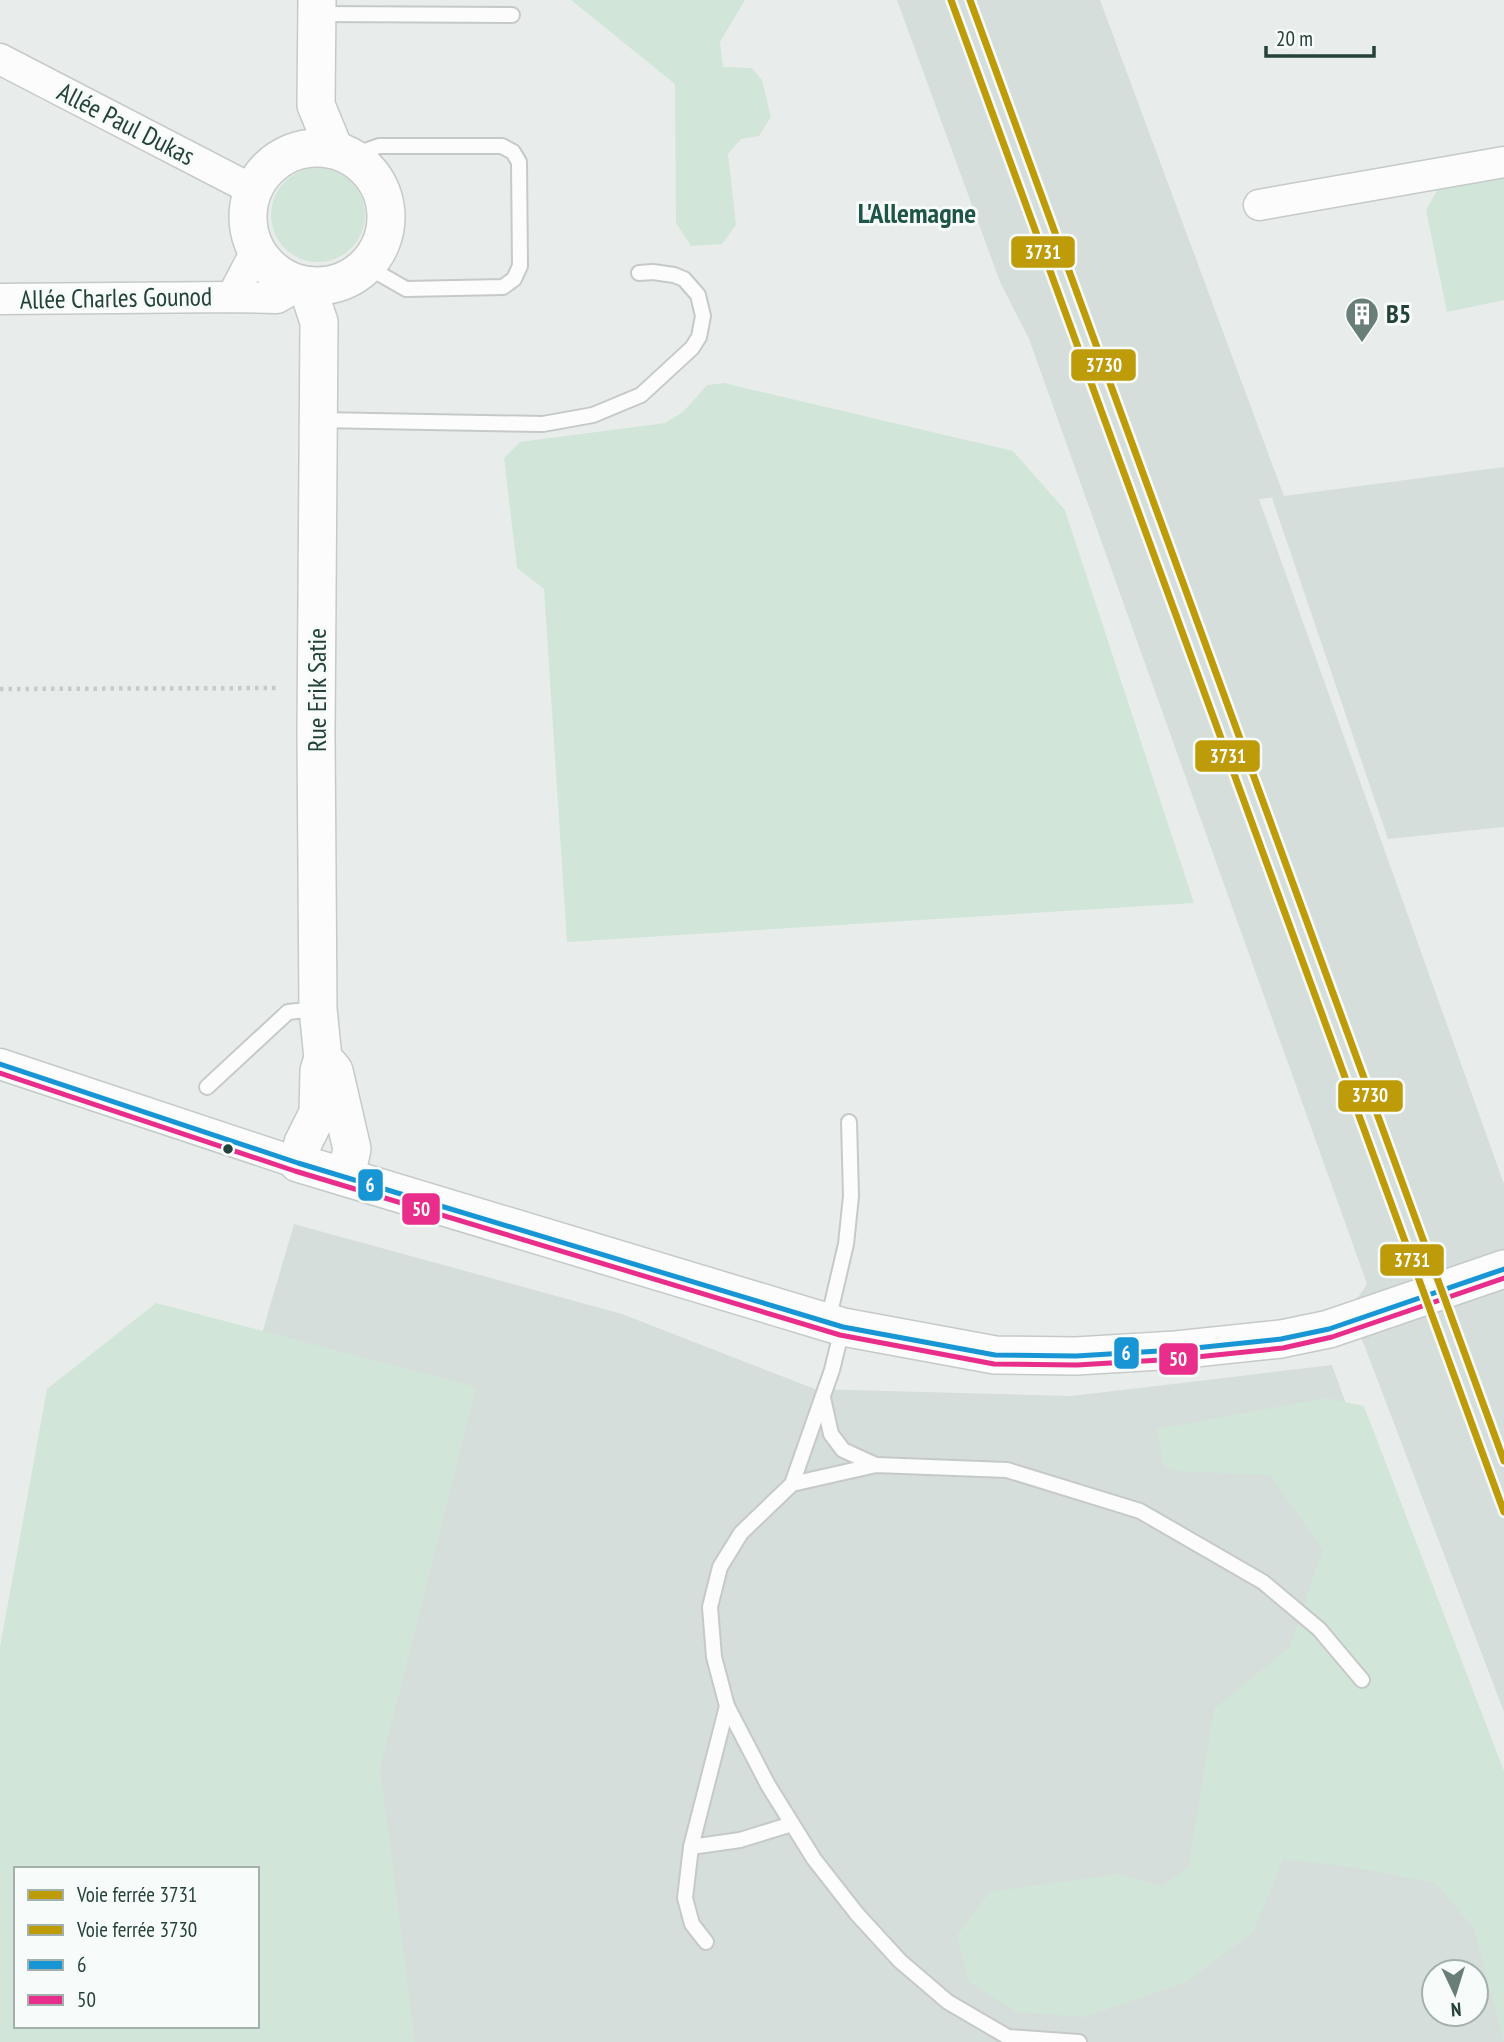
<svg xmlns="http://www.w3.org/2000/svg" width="1504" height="2042" viewBox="0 0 1504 2042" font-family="'PT Sans Narrow',sans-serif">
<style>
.built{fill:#d6dedb;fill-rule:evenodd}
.green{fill:#d1e6d8;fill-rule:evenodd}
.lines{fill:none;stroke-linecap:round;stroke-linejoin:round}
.service-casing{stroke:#c5cac8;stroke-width:18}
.minor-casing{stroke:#c5cac8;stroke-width:33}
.tertiary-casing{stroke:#c5cac8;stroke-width:40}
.path{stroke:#c3ccca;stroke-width:4.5;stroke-dasharray:3.5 5;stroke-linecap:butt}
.service{stroke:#fcfcfc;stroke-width:14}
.minor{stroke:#fcfcfc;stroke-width:30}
.tertiary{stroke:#fcfcfc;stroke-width:37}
.bus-1-casing{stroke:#f7fbf9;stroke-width:10}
.bus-2-casing{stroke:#f7fbf9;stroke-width:10}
.bus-1{stroke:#1895d5;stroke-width:5}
.bus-2{stroke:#e92d8b;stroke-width:5}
.rail-1-casing{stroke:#f7fbf9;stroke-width:12}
.rail-2-casing{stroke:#f7fbf9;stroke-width:12}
.rail-1{stroke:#bd9b09;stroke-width:7}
.rail-2{stroke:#bd9b09;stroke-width:7}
.bus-dot{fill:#24423a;stroke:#f7fbf9;stroke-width:2.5}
.labels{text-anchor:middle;stroke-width:6;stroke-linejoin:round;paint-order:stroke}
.street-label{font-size:26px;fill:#24423a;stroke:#f7fbf9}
.poi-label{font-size:26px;font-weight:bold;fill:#24423a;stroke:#f7fbf9;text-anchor:start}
.neighbourhood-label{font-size:28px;font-weight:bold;fill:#1f5548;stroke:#f7fbf9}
.line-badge{stroke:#f7fbf9;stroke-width:2.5}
.badge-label{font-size:19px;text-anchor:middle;font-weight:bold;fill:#fff}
</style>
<rect width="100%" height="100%" fill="#e8edeb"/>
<g class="built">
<polygon points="897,0 1100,0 1284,496 1504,467 1504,827 1388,839 1272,498 1278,497 1259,499 1504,1184 1504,1712 1358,1329 1337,1328 1367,1284 1029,339 1000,282"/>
<path d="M 294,1224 L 622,1314 L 815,1389 L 1071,1396 L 1332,1365 L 1504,1843 L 1504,2042 L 0,2042 L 0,1721 L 143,1740 ZM 16,1869 L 257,1869 L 257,2026 L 16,2026 ZM 1434,1972 L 1476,1972 L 1476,2014 L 1434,2014 Z"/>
</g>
<g class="green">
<polygon points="571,0 745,0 720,42 723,67 752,68 762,80 771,117 759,136 741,139 728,154 736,225 722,244 691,246 676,223 675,84"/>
<circle cx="318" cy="215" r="47"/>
<polygon points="1504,173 1504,300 1447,312 1426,210 1441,184"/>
<polygon points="724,383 1013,451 1065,510 1194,903 567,942 544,589 517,568 504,458 520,442 665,423 683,412 707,385"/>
<path d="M 156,1303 L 476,1387 L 380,1769 L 415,2042 L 0,2042 L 0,1647 L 47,1389 ZM 16,1869 L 257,1869 L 257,2026 L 16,2026 Z"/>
<polygon points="1326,1398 1364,1406 1504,1771 1504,2042 1474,1928 1436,1883 1351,1867 1283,1859 1253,1932 1186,1982 1085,2017 1017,2012 969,1982 957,1936 990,1892 1119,1874 1163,1887 1189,1866 1214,1709 1290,1647 1323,1549 1270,1475 1179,1471 1163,1465 1157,1429"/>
</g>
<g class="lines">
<g class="service-casing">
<g id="service">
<polyline points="318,14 512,15"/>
<polyline points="351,156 379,146 502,146 513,152 519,162 520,266 514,279 503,287 406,289 366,266"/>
<polyline points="319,420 543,424 593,415 641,395 692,348 699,337 703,316 698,295 684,279 674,275 653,272 639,273"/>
<polyline points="207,1087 288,1012 316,1009"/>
<polyline points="828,1321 846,1244 851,1196 849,1122"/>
<polyline points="842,1329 832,1370 792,1484 741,1533 720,1567 710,1607 714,1657 727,1706 768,1785 814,1859 857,1914 900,1961 948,2002 1008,2037 1079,2042"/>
<polyline points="823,1398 831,1434 843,1450 876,1465"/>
<polyline points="792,1484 876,1465 1007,1470 1140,1511 1263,1582 1319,1629 1362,1680"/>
<polyline points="691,1847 740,1840 792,1824"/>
<polyline points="706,1942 692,1924 685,1898 691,1847 727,1706"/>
</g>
</g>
<g class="minor-casing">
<g id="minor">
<polyline points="0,59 253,190"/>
<polyline points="1259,205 1504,162"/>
<polyline points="232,297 256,251"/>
<polyline points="0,299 232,297 277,298 301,284"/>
<polyline points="0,1064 298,1163"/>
</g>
</g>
<g class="tertiary-casing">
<g id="tertiary">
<polyline points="317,0 316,105 334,149"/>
<circle cx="317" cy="217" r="69"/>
<polyline points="307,286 319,322 316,733 318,1009 323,1058 319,1071 318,1113 303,1143 298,1163 843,1327 995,1355 1076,1356 1176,1350 1281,1339 1329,1329 1504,1269"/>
<polyline points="330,1066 334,1071 352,1149 346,1176"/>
</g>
</g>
<polyline class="path" points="0,689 280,688"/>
<use href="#service" class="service"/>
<use href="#minor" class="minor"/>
<use href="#tertiary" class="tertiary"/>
<g class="bus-1-casing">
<polyline id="bus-1" points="0,1064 298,1163 843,1327 995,1355 1076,1356 1176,1350 1281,1339 1329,1329 1504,1269"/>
</g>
<g class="bus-2-casing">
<polyline id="bus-2" points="0,1073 295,1171 840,1335 994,1364 1077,1365 1177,1359 1283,1348 1332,1337 1504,1278"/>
</g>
<use href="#bus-1" class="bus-1"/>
<use href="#bus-2" class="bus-2"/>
<g class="rail-1-casing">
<polyline id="rail-1" points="951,0 1504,1512"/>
</g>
<g class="rail-2-casing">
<polyline id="rail-2" points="970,0 1504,1461"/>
</g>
<use href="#rail-1" class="rail-1"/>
<use href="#rail-2" class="rail-2"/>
</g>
<defs>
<g id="building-pin" transform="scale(1.75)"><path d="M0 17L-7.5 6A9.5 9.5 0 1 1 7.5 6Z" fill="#697e78" stroke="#f7fbf9"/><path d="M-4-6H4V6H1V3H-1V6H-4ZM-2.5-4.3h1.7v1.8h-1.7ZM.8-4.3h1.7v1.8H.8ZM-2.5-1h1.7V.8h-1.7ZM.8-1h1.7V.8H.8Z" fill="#fff"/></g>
</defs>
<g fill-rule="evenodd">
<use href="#building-pin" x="1362" y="314"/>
</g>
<circle class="bus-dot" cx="228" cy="1149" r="6"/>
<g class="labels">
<g class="street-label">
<text transform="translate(126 124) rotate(27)" y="9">Allée Paul Dukas</text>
<text transform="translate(116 298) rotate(-1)" y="9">Allée Charles Gounod</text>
<text transform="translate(317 690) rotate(-90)" y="9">Rue Erik Satie</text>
</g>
<g class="poi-label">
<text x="1386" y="323">B5</text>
</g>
<g class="neighbourhood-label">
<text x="917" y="223">L'Allemagne</text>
</g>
</g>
<g class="line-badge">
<rect x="1010" y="235" width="66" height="34" rx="7" fill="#bd9b09"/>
<rect x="1070" y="348" width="67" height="34" rx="7" fill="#bd9b09"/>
<rect x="1194" y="739" width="67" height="34" rx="7" fill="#bd9b09"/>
<rect x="1337" y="1079" width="67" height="34" rx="7" fill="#bd9b09"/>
<rect x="357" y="1168" width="27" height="34" rx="7" fill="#1895d5"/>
<rect x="401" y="1192" width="40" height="34" rx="7" fill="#e92d8b"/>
<rect x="1379" y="1243" width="66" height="34" rx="7" fill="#bd9b09"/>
<rect x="1113" y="1336" width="27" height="34" rx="7" fill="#1895d5"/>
<rect x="1158" y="1342" width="41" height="34" rx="7" fill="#e92d8b"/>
</g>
<g class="badge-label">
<text x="1043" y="259">3731</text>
<text x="1104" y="372">3730</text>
<text x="1228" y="763">3731</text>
<text x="1370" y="1102">3730</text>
<text x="370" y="1192">6</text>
<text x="421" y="1216">50</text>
<text x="1412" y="1267">3731</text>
<text x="1126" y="1360">6</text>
<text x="1178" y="1366">50</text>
</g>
<rect x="14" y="1867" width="245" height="161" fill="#f7fbf9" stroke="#a3b1ad" stroke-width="2"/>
<rect x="28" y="1890" width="35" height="10" fill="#bd9b09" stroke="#a3b1ad" stroke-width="2"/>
<text x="77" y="1902" font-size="21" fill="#24423a">Voie ferrée 3731</text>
<rect x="28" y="1925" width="35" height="10" fill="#bd9b09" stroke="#a3b1ad" stroke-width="2"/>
<text x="77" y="1937" font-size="21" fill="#24423a">Voie ferrée 3730</text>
<rect x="28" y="1960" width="35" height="10" fill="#1895d5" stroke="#a3b1ad" stroke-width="2"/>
<text x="77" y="1972" font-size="21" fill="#24423a">6</text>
<rect x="28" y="1995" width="35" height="10" fill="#e92d8b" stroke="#a3b1ad" stroke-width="2"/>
<text x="77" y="2007" font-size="21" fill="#24423a">50</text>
<g transform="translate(1455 1993) rotate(176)"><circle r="33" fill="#f7fbf9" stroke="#a3b1ad" stroke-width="2"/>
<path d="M0-5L12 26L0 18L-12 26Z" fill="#697e78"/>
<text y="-10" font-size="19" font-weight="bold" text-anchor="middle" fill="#24423a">N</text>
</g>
<path d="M1266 46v10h108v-10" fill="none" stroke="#24423a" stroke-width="3.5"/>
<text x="1276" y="46" font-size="21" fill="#24423a" stroke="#f7fbf9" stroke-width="5" paint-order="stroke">20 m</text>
</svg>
